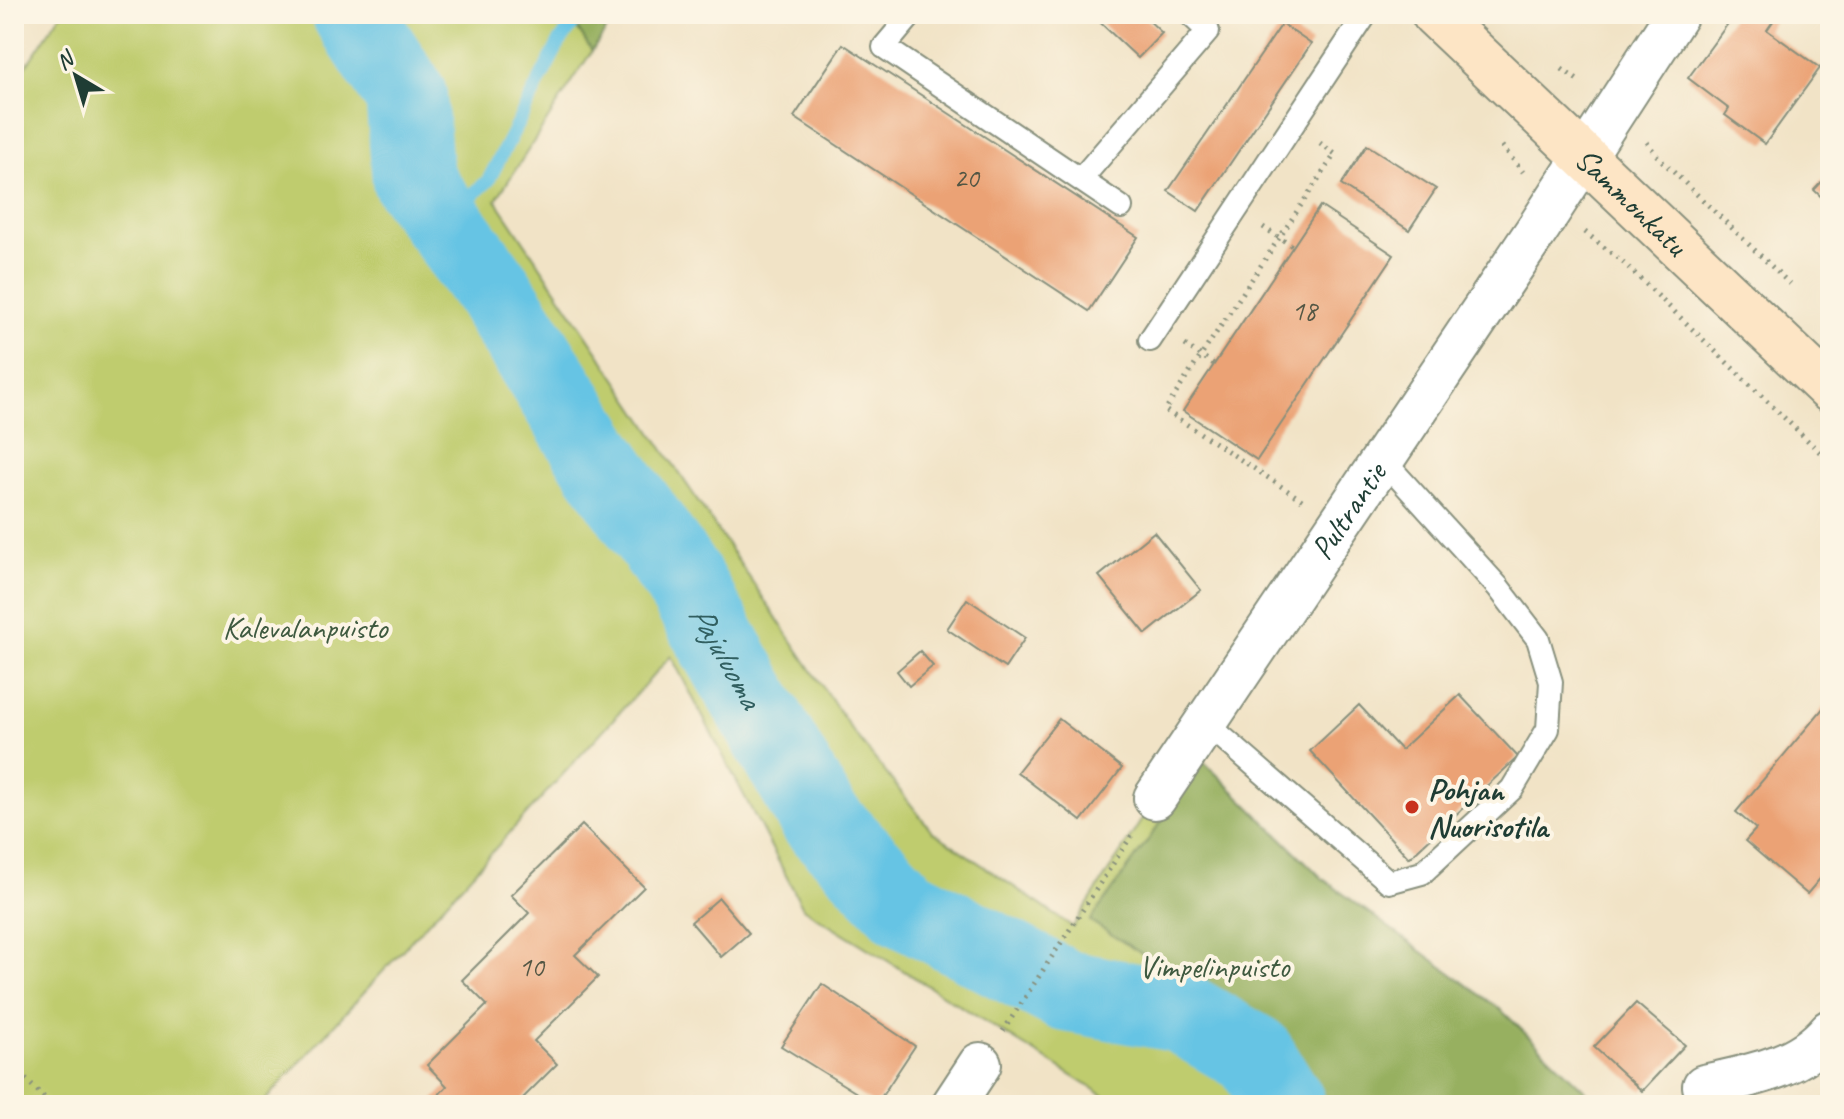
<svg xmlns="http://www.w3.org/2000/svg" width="1844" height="1119" viewBox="0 0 1844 1119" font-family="Caveat,sans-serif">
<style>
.green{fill:#bfcc6e;stroke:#6f8451;stroke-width:2}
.forest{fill:#97b061;stroke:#5b764a;stroke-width:2}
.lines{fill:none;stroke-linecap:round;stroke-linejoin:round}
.stream{stroke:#66c4e4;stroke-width:14}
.river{stroke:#66c4e4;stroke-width:82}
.building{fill:#eba274}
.lane-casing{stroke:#88907d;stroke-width:26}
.street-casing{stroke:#88907d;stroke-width:46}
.secondary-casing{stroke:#88907d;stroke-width:48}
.path{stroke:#88907d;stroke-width:5;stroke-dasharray:2 6;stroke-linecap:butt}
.lane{stroke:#fff;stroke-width:22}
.street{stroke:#fff;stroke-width:42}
.secondary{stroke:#fde5c5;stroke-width:44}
.poi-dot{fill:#c8321e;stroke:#fcf5e5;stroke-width:3}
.labels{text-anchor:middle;stroke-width:8;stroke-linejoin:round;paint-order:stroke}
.number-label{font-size:28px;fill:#525644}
.street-label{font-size:32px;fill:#1f3d34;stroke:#fcf5e5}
.park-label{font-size:32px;fill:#3f5a40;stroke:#fcf5e5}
.poi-label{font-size:32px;font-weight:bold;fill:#1f3d34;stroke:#fcf5e5;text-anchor:start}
.water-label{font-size:34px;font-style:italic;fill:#315f60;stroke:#fcf5e5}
</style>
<rect width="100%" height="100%" fill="#fcf5e5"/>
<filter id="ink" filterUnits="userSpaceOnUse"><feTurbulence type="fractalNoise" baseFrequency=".0125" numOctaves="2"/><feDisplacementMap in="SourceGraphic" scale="16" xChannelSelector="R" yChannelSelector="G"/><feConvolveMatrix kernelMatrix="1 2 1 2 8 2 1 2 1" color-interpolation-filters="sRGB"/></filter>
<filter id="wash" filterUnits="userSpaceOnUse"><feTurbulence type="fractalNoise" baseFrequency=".006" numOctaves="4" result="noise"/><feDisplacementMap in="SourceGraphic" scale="32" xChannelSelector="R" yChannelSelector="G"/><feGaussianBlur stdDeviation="1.8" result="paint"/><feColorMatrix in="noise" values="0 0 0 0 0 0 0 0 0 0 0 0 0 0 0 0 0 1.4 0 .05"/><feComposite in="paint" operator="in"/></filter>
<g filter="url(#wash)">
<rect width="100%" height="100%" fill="#f1e3c6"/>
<polygon class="green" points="61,14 568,14 592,51 496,200 851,729 932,831 1073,927 1155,799 1204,762 1323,879 1501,1010 1600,1105 1119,1105 803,908 671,656 261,1105 14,1105 14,84"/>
<g class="forest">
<polygon points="568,14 617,14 592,51"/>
<polygon points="1204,762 1323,879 1501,1010 1600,1105 1327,1105 1286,1054 1213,999 1090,921"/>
</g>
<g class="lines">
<polyline class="stream" points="443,221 488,181 559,43 580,14"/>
<path class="river" id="s1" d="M 353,14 L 406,96 L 413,180 L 493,290 L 595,453 L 683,580 L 819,818 L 904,906 L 1066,991 L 1180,1012 L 1254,1055 L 1285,1105"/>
</g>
<g id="blocks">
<g class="building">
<polygon points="1091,14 1142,14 1162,33 1138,58"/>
<polygon points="1735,14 1778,14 1767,30 1820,68 1765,144 1725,115 1729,109 1688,78"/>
<polygon points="1282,24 1311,44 1198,211 1168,191"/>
<polygon points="843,44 1138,237 1089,311 794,117"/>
<polygon points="1367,145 1436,189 1409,230 1341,185"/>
<polygon points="1830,173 1830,205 1814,190"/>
<polygon points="1320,206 1394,255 1257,460 1183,411"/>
<polygon points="1154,532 1201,590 1146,634 1099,576"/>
<polygon points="967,599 1025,638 1005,668 947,629"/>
<polygon points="920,651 933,666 909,686 897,671"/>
<polygon points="1460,695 1518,757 1409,858 1310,751 1359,705 1401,750"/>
<polygon points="1830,700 1830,867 1807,894 1745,841 1756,829 1736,812"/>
<polygon points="1059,719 1122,768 1081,821 1017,772"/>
<polygon points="582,825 644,887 575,955 598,977 534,1041 557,1064 516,1105 429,1105 447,1086 427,1065 487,1005 462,980 529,913 511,895"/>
<polygon points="719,898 749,933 721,957 691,922"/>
<polygon points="822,984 915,1046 876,1105 781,1046"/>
<polygon points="1636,1003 1685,1045 1642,1091 1594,1047"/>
</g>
</g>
</g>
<g filter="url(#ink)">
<use href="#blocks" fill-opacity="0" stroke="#88907d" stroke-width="2"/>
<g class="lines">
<g class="lane-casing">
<g id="lane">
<polyline points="912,14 884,47 1121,207"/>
<polyline points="1081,179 1208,31 1190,14"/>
<polyline points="1150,340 1366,14"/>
<polyline points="1206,723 1389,882 1422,873 1512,789 1548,729 1551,682 1538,639 1498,587 1383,460"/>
</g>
</g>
<g class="street-casing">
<g id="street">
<path id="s2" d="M 1155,798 L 1539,227 L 1677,14"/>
<path d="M 1704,1086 C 1749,1076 1799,1068 1830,1031"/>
<polyline points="953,1105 980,1064"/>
</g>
</g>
<g class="secondary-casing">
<g id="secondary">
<path id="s3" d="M 1434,14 L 1830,390"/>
</g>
</g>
<g class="path">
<polyline points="1562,69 1580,82"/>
<polyline points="1647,142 1658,157 1790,284"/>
<polyline points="1502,146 1523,172"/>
<polyline points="1263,227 1292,246"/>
<polyline points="1585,232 1626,265 1830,462"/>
<polyline points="1185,345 1214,364"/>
<polyline points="1302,500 1165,410 1335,154 1320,143"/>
<polyline points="1003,1031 1132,835"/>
<polyline points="14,1068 52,1105"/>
</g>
<use href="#lane" class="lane"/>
<use href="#street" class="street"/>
<use href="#secondary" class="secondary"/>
</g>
</g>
<circle class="poi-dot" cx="1412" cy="807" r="8"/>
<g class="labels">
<g class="number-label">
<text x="966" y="187">20</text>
<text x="1304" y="320">18</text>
<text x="531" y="976">10</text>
</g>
<g class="street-label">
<text dy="11" stroke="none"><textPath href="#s3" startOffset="272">Sammonkatu</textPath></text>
<text dy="11" stroke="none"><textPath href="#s2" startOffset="346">Pultrantie</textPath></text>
</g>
<g class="park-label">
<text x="305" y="638">Kalevalanpuisto</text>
<text x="1214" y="977">Vimpelinpuisto</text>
</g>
<g class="poi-label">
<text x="1428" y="800">Pohjan<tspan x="1428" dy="37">Nuorisotila</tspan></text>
</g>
<g class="water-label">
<text dy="12" stroke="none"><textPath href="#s1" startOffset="752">Pajuluoma</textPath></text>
</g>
</g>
<rect width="1844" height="1119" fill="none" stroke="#fcf5e5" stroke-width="48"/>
<g transform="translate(76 76) rotate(322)" stroke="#fcf5e5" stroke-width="6" paint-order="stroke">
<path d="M0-6L14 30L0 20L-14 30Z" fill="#1f3d34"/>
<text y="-12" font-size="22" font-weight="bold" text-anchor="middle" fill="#1f3d34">N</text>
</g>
</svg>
